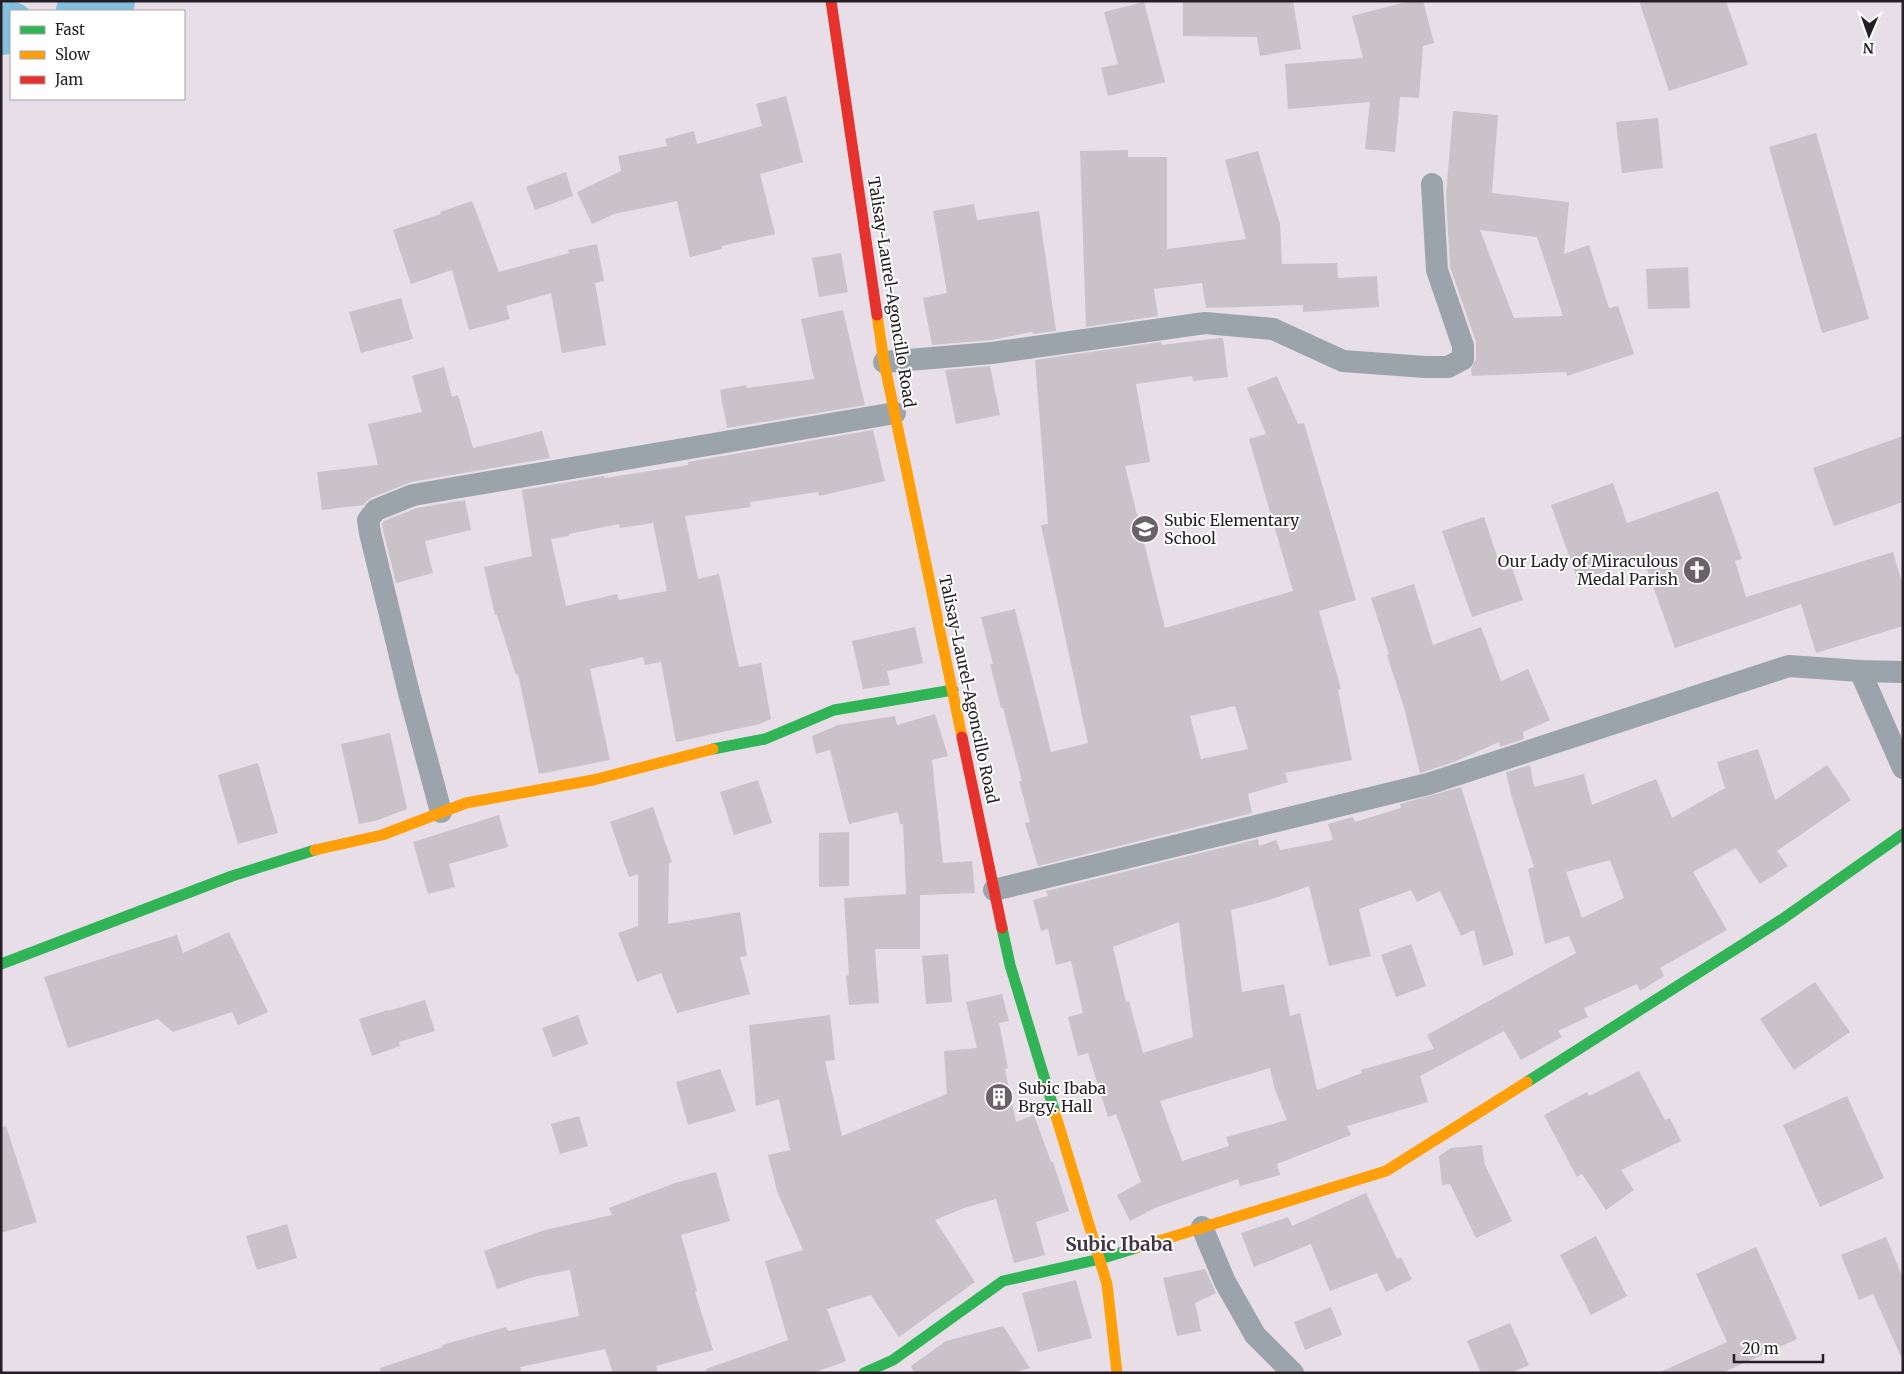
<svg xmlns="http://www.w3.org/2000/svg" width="1904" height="1374" viewBox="0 0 1904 1374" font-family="Merriweather,serif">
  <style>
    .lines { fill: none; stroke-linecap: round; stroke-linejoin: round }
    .river { stroke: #83bedc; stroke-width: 52 }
    .building { fill: #c9c2c9; fill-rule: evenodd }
    .street { stroke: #9aa4aa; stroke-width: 22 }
    .fast { stroke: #30b455; stroke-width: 11 }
    .slow { stroke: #ff9f0a; stroke-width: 11 }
    .jam { stroke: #e5322d; stroke-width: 11 }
    .labels { text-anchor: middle; stroke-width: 4; stroke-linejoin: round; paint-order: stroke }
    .street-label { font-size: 16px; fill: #251f25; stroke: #fff }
    .poi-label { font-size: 16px; fill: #251f25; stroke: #fff; text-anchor: start }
    .quarter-label { font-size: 19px; font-weight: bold; fill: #423442; stroke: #fff }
  </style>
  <rect width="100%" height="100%" fill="#e7dee7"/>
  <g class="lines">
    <path class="river" d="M 82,11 L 109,1
      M 1,29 L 11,28"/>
  </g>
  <path class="building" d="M 1183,1 L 1293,1 L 1301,49 L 1260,56 L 1257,37 L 1183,36 Z
    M 1410,1 L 1423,1 L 1434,43 L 1423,46 L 1419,98 L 1400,97 L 1395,152 L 1365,149 L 1370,102 L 1288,109 L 1285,64 L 1363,58 L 1352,16 Z
    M 1639,1 L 1726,1 L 1748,65 L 1669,91 Z
    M 1144,2 L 1165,82 L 1108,96 L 1101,68 L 1118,64 L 1104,12 Z
    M 786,96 L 803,162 L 760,174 L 775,234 L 722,246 L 722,249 L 690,257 L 677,201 L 614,214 L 592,224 L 577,192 L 621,171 L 618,156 L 667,146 L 665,139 L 694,131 L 697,144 L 762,126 L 756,104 Z
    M 1453,111 L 1498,115 L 1492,193 L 1569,202 L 1564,254 L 1589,245 L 1609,308 L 1618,306 L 1634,354 L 1567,376 L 1566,372 L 1472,376 L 1471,369 L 1476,359 L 1476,342 L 1450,267 L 1446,196 ZM 1480,230 L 1537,237 L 1563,316 L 1514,318 Z
    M 1658,118 L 1663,168 L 1622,173 L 1616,122 Z
    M 1816,133 L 1869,319 L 1822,333 L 1769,147 Z
    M 1128,150 L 1128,157 L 1167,157 L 1167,249 L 1246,239 L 1225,160 L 1258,151 L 1280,224 L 1282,264 L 1337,263 L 1338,278 L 1377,276 L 1379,307 L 1303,312 L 1303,305 L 1206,308 L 1202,283 L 1154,289 L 1158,316 L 1086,327 L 1080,151 Z
    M 566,172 L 573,196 L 535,210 L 526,187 Z
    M 472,201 L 499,272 L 569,253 L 568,250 L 597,244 L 604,281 L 595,283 L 606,345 L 562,353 L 551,293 L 506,306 L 510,319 L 469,330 L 452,270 L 411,284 L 393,230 L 441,214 L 440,212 Z
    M 974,204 L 977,220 L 1039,211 L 1056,331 L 1033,334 L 1032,332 L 991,340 L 932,345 L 923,298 L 947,293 L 933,211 Z
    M 841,253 L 848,292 L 819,297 L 812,258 Z
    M 1688,267 L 1690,308 L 1648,309 L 1646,269 Z
    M 401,298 L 413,339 L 361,353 L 349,312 Z
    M 843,310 L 865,405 L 727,428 L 720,390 L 746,385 L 747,388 L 814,379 L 801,319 Z
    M 1220,338 L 1223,338 L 1228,377 L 1193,381 L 1192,376 L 1136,384 L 1150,462 L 1125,466 L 1165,628 L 1293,591 L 1249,439 L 1266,434 L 1247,388 L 1277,376 L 1298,424 L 1304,423 L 1356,600 L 1319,611 L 1341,689 L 1338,690 L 1352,760 L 1285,773 L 1288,782 L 1248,794 L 1252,813 L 1038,866 L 1025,823 L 1030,822 L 1019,781 L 1022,781 L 1003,708 L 1001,708 L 990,664 L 993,664 L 981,617 L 1015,609 L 1051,752 L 1088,743 L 1041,525 L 1048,524 L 1035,360 L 1161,342 L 1162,345 ZM 1235,706 L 1248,749 L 1201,759 L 1190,716 Z
    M 990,366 L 1000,415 L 956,424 L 945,370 Z
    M 444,367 L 452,397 L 458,395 L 473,448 L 542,431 L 550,458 L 411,482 L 371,498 L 363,505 L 322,510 L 317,472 L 378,465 L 368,424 L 422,412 L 412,376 Z
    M 873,430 L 885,481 L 819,496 L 818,492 L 750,502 L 751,507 L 685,516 L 698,579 L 719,574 L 739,667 L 761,663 L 771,719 L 760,724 L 676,742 L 661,662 L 645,665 L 643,657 L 590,669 L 610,760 L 539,774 L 518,674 L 516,675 L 497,615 L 495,615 L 484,567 L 532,556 L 522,490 L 604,476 L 605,478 L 688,465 L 688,462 ZM 653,523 L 667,591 L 619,600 L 617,594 L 566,606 L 551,539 L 569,536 L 569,534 L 619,524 L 620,528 Z
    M 1903,436 L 1903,502 L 1834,526 L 1813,468 Z
    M 1613,483 L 1627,523 L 1718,491 L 1742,559 L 1735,561 L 1746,597 L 1893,552 L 1903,586 L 1903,626 L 1816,653 L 1801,604 L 1675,648 L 1643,558 L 1578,581 L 1551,505 Z
    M 465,500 L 471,530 L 425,541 L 433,573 L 396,583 L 383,530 L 382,524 L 384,521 L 417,508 Z
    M 1484,517 L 1502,571 L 1512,568 L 1523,600 L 1472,617 L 1442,531 Z
    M 1414,584 L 1433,645 L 1481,627 L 1501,681 L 1528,669 L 1550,720 L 1523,732 L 1524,739 L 1500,747 L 1499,742 L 1454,762 L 1420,773 L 1405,711 L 1387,655 L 1389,654 L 1371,598 Z
    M 915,627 L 923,663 L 887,671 L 890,685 L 863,689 L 852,641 Z
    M 935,714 L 948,756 L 932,760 L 943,863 L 972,861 L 975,893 L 920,895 L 920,949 L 875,949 L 879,1003 L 849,1005 L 846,976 L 849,975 L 844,898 L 906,894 L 903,824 L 900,824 L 898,812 L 849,824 L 830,750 L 816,754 L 812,736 L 838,725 L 895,716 L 897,725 Z
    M 390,733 L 407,809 L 378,820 L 359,824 L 341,744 Z
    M 1758,749 L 1775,800 L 1827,765 L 1851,800 L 1777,851 L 1788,866 L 1760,884 L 1736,848 L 1693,872 L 1727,930 L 1660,968 L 1664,976 L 1640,991 L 1637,984 L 1584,1008 L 1588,1017 L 1558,1031 L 1562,1037 L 1521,1060 L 1504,1031 L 1420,1076 L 1428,1102 L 1347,1126 L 1351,1135 L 1277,1164 L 1280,1175 L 1240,1186 L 1238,1179 L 1157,1207 L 1130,1221 L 1117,1195 L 1141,1182 L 1116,1114 L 1108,1117 L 1088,1053 L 1078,1056 L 1068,1017 L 1083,1013 L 1071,961 L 1056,965 L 1048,929 L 1041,931 L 1033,900 L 1048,896 L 1046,891 L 1258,839 L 1259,846 L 1276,840 L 1280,850 L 1333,840 L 1328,824 L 1353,817 L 1355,822 L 1401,808 L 1400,804 L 1461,787 L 1514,955 L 1483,966 L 1474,930 L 1461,936 L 1440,891 L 1417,902 L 1411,890 L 1359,909 L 1371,956 L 1329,966 L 1309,886 L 1269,900 L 1231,910 L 1242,992 L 1284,984 L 1290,1016 L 1300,1013 L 1317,1090 L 1362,1073 L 1361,1070 L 1434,1049 L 1427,1035 L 1576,953 L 1569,936 L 1545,944 L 1528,869 L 1534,867 L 1511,795 L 1506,772 L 1530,765 L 1534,787 L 1584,774 L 1592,805 L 1656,779 L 1672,818 L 1725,788 L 1717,762 ZM 1610,860 L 1624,898 L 1582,918 L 1566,872 ZM 1179,922 L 1193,1037 L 1143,1053 L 1129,1001 L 1126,1002 L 1113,947 ZM 1270,1068 L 1274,1087 L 1287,1120 L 1226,1137 L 1229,1146 L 1182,1161 L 1160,1101 Z
    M 258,763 L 278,833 L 238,844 L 218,775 Z
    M 758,780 L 772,823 L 734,835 L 720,792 Z
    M 653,807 L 672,862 L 669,863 L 668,924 L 740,912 L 747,956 L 740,957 L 750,994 L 677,1013 L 661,973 L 637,982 L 618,933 L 638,926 L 638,874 L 629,877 L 610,822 Z
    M 499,815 L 508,847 L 449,864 L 455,887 L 428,894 L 413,842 Z
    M 849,832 L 849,886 L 819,887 L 819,833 Z
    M 229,932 L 268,1012 L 238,1025 L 232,1012 L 173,1032 L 158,1019 L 68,1048 L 44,977 L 177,935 L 183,953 Z
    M 1411,944 L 1426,986 L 1396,997 L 1381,955 Z
    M 948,954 L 952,1002 L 926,1004 L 922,956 Z
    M 1815,982 L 1850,1032 L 1794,1070 L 1760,1019 Z
    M 1002,994 L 1009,1021 L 999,1023 L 1008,1068 L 1005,1069 L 1016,1122 L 1034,1115 L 1051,1162 L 1053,1162 L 1069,1211 L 1036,1222 L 1045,1255 L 1014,1263 L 996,1199 L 964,1208 L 935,1220 L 975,1282 L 899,1337 L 871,1295 L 827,1309 L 846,1361 L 813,1373 L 707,1373 L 706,1369 L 788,1340 L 765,1261 L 803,1250 L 777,1191 L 768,1155 L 790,1150 L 779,1099 L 756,1106 L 749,1025 L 830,1015 L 835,1060 L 825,1061 L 842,1136 L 947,1094 L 944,1051 L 977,1048 L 966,1002 Z
    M 425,1000 L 435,1031 L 399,1042 L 400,1046 L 372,1056 L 359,1019 L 388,1010 L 388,1011 Z
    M 578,1015 L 588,1044 L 553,1057 L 542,1028 Z
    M 720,1069 L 736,1111 L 688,1125 L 676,1082 Z
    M 1639,1071 L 1665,1120 L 1670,1118 L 1681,1141 L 1621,1170 L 1634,1190 L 1606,1210 L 1582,1174 L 1577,1177 L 1544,1115 L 1587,1092 L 1589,1096 Z
    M 1847,1096 L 1884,1178 L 1820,1207 L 1783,1125 Z
    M 579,1116 L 588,1146 L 560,1154 L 551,1124 Z
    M 6,1126 L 37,1222 L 1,1233 L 1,1127 Z
    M 1482,1145 L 1485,1165 L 1512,1221 L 1476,1238 L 1450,1184 L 1442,1185 L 1439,1156 L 1451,1148 Z
    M 716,1172 L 730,1221 L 681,1235 L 697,1291 L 695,1292 L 713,1350 L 656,1366 L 658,1373 L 613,1373 L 605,1349 L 520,1367 L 522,1373 L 381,1373 L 380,1368 L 443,1347 L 442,1345 L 506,1327 L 508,1331 L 579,1316 L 570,1270 L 533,1277 L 497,1289 L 484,1251 L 545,1230 L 612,1215 L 609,1208 L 675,1183 Z
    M 1366,1193 L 1397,1259 L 1401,1257 L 1412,1279 L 1386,1292 L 1377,1273 L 1330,1291 L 1311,1244 L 1254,1267 L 1241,1233 L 1288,1217 L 1292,1226 Z
    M 287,1224 L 297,1258 L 257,1270 L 246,1236 Z
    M 1596,1236 L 1627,1296 L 1591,1315 L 1560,1255 Z
    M 1886,1237 L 1903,1278 L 1903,1361 L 1873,1294 L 1859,1300 L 1841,1255 Z
    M 1756,1247 L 1797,1339 L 1722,1373 L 1658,1373 L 1727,1342 L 1696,1274 Z
    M 1205,1269 L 1216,1293 L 1195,1303 L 1201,1331 L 1177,1336 L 1163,1278 Z
    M 1076,1280 L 1092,1338 L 1038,1352 L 1022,1293 Z
    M 1331,1307 L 1342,1335 L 1305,1350 L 1294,1322 Z
    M 1510,1323 L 1529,1365 L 1511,1373 L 1481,1373 L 1467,1341 Z
    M 1003,1326 L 1030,1368 L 1012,1373 L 914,1373 L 911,1366 L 946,1341 Z"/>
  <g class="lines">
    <path class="street" d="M 884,362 L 992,353 L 1205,323 L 1273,329 L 1343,361 L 1425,367 L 1448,367 L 1463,359 L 1463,346 L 1437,270 L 1432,184
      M 1903,672 L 1860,671 L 1903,768
      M 441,812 L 409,693 L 370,533 L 368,520 L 376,510 L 413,495 L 895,413
      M 994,890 L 1428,784 L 1789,666 L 1860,671
      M 1202,1227 L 1225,1282 L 1255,1335 L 1293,1373"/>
    <path class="fast" d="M 713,749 L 765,739 L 834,710 L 953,690
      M 1002,928 L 1010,965 L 1055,1113
      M 1,964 L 232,876 L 315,850
      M 1527,1082 L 1781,920 L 1903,834
      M 864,1373 L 893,1360 L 1003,1281 L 1100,1259 L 1136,1248"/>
    <path class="slow" d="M 877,315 L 884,362 L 962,737
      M 315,850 L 382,835 L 466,803 L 593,780 L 713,749
      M 1055,1113 L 1107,1284 L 1117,1373
      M 1136,1248 L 1386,1171 L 1527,1082"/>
    <path class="jam" d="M 831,1 L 877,315
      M 962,737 L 1002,928"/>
  </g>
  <defs>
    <symbol id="school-disc" viewBox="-11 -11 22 22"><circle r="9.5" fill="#696269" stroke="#fff"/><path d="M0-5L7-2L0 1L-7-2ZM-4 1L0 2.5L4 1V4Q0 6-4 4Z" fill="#fff"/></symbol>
    <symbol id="church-disc" viewBox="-11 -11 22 22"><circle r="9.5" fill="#696269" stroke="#fff"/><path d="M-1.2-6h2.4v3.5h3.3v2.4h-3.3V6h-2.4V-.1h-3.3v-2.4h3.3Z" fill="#fff"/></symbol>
    <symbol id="building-disc" viewBox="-11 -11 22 22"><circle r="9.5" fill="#696269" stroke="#fff"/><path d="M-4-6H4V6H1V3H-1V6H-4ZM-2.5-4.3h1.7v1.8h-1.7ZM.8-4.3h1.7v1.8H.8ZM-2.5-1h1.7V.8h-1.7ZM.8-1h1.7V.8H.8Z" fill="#fff"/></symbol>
  </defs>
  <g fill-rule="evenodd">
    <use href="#school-disc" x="1129" y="513" width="32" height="32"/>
    <use href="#church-disc" x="1681" y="554" width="32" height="32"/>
    <use href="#building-disc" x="983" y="1081" width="32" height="32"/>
  </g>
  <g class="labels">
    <g class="street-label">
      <text transform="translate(892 292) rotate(81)" y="6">Talisay-Laurel-Agoncillo Road</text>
      <text transform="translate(969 689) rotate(78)" y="6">Talisay-Laurel-Agoncillo Road</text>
    </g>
    <g class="poi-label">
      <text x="1164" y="526">Subic Elementary<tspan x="1164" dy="18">School</tspan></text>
      <text x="1678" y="567" text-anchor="end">Our Lady of Miraculous<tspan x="1678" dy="18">Medal Parish</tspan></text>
      <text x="1018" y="1094">Subic Ibaba<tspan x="1018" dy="18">Brgy. Hall</tspan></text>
    </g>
    <g class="quarter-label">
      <text x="1119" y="1251">Subic Ibaba</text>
    </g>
  </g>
  <rect width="1904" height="1374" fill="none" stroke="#251f25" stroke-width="5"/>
  <rect x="10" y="10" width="175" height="90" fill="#ffffff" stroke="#a8a5a8"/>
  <rect x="20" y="26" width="25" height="8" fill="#30b455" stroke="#a8a5a8"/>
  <text x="55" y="35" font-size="15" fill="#251f25">Fast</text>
  <rect x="20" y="51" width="25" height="8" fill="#ff9f0a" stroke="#a8a5a8"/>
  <text x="55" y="60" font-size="15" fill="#251f25">Slow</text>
  <rect x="20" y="76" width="25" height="8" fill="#e5322d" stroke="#a8a5a8"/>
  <text x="55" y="85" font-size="15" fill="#251f25">Jam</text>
  <g transform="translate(1869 35) rotate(182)" stroke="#ffffff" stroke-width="4" paint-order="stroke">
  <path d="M0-4L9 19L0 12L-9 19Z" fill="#251f25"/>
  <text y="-8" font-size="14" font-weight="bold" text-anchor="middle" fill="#251f25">N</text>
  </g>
  <path d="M1734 1354v8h89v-8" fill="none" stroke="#251f25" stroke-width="2.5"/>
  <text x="1742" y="1354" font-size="15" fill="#251f25" stroke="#ffffff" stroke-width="4" paint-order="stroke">20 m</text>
</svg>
